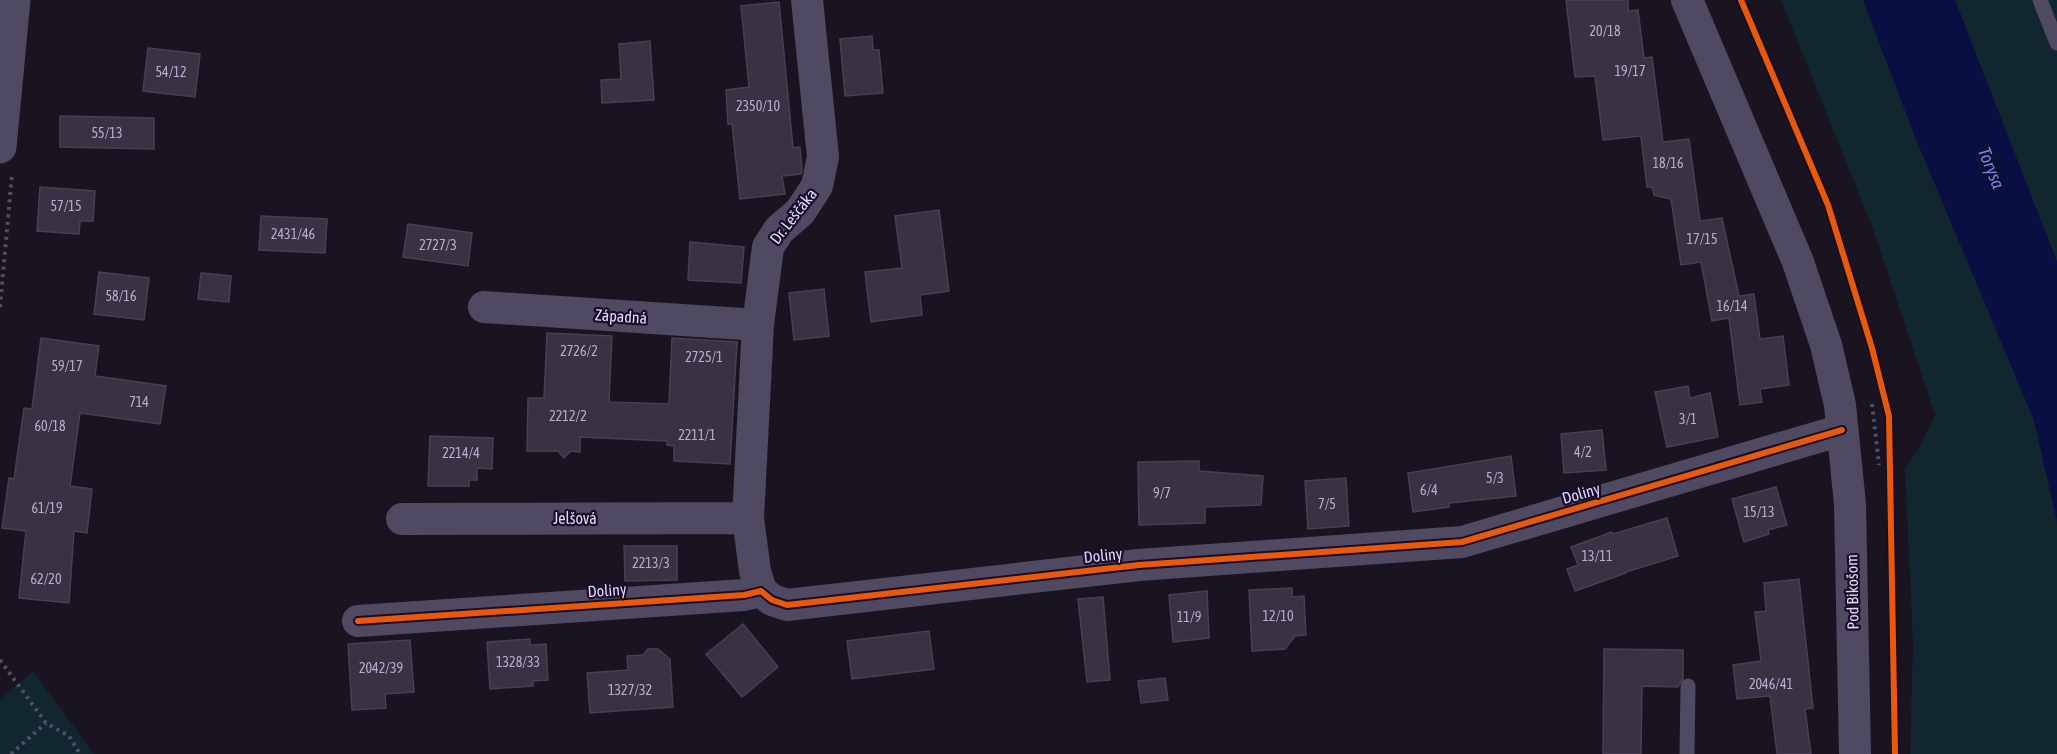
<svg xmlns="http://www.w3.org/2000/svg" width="2057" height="754" viewBox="0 0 2057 754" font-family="'Asap Condensed',sans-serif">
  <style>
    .green { fill: #12262f }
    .water { fill: #0a0f43 }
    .building { fill: #3a3243; stroke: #483f55; stroke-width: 1.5 }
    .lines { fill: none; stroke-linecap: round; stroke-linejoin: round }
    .path { stroke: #4c5265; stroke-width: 4; stroke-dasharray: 3 4.5; stroke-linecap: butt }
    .service { stroke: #504962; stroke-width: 15 }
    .minor { stroke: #504962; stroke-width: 32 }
    .tertiary { stroke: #504962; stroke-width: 33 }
    .cycleway-casing { stroke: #190e27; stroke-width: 10 }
    .cycleway { stroke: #e8590c; stroke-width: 6 }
    .labels { text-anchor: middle; stroke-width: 4.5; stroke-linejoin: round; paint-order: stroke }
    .number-label { font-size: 14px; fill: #baacd0 }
    .street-label { font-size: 16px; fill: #e5d4ff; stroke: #190e27 }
    .water-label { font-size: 18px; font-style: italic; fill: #628bff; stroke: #190e27 }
  </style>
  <rect width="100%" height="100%" fill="#1a1421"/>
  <path class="green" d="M 1781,0 L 1863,0 L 1916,139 L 2034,420 L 2057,521 L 2057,754 L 1910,754 L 1913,643 L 1905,468 L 1920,446 L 1935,415 L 1873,229 Z
    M 1955,0 L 2057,0 L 2057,262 Z
    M 33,671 L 94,754 L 0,754 L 0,700 Z"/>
  <path class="water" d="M 1863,0 L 1955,0 L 2057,262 L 2057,521 L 2034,420 L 1916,139 Z"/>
  <path class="building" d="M 1566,0 L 1628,0 L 1628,11 L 1638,10 L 1644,58 L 1652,57 L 1663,142 L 1689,139 L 1700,221 L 1722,218 L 1739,296 L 1754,294 L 1760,339 L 1783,336 L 1789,385 L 1760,389 L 1762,402 L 1740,405 L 1729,318 L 1712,321 L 1701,262 L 1681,265 L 1671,199 L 1654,195 L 1652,187 L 1647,187 L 1641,136 L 1603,140 L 1595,76 L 1575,77 Z
    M 779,2 L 793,148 L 800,147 L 802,170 L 801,174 L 782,176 L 785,194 L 740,199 L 732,124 L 728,124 L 726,90 L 749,87 L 741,6 Z
    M 872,36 L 873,50 L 879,50 L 883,93 L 845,96 L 840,39 Z
    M 650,41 L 654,100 L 602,103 L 601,80 L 621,79 L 619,44 Z
    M 148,48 L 200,54 L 195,97 L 143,91 Z
    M 60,116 L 154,118 L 154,149 L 60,147 Z
    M 40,187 L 95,191 L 93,221 L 80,221 L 79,234 L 37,231 Z
    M 939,210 L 949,291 L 920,295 L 922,315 L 871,322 L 865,272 L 902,268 L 895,216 Z
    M 261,216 L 327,219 L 325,253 L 259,250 Z
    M 408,224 L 472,233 L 468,266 L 403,257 Z
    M 690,242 L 744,247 L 741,283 L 688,280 Z
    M 99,272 L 149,278 L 144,320 L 94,314 Z
    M 201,273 L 231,276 L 229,302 L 198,299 Z
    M 824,289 L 829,336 L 794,340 L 789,293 Z
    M 547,333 L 612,336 L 609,402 L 669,404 L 672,338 L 737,342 L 730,464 L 674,461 L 674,446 L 667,445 L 667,441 L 580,437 L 580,452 L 571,451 L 564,458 L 558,451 L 527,451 L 528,398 L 544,398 Z
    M 41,338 L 99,346 L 95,376 L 166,386 L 160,424 L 80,413 L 70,486 L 92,489 L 87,533 L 74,531 L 69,603 L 19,598 L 26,531 L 2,528 L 9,478 L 14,479 L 24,408 L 32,409 Z
    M 1688,386 L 1690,398 L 1710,393 L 1718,437 L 1667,447 L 1655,392 Z
    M 1602,430 L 1606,470 L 1564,473 L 1561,434 Z
    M 430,436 L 493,438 L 492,469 L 477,468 L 477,480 L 469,480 L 469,486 L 428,486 Z
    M 1511,456 L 1516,496 L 1449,503 L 1449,507 L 1413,512 L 1408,473 Z
    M 1199,461 L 1199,471 L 1263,476 L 1261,505 L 1205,507 L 1205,523 L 1139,525 L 1138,462 Z
    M 1346,478 L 1349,526 L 1308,529 L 1305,481 Z
    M 1776,487 L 1787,525 L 1768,530 L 1769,534 L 1744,542 L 1732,499 Z
    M 1667,518 L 1678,556 L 1626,572 L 1626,573 L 1575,591 L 1567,569 L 1578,565 L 1571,547 L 1612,532 L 1613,534 Z
    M 624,546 L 677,546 L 677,580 L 625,581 Z
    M 1799,579 L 1813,708 L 1805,709 L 1811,754 L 1777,754 L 1770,696 L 1737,699 L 1733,665 L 1761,661 L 1755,612 L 1766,611 L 1764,583 Z
    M 1292,588 L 1292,597 L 1304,596 L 1306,635 L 1295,636 L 1285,649 L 1252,651 L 1249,590 Z
    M 1207,591 L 1209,638 L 1173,642 L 1169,595 Z
    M 1103,597 L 1110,680 L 1087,682 L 1078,599 Z
    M 743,624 L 778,667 L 742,697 L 706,654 Z
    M 929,631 L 934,669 L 852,679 L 847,641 Z
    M 530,639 L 530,645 L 546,644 L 548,680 L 533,681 L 533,686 L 490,689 L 487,642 Z
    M 410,640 L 414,692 L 385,694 L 386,708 L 352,710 L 348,644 Z
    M 648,649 L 658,649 L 670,659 L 673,707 L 590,713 L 587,673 L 628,670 L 627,656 L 643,655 Z
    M 1604,649 L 1683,650 L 1683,678 L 1678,687 L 1642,686 L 1641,754 L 1603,754 Z
    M 1165,678 L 1168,700 L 1141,703 L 1138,681 Z"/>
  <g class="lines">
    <path class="path" d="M 0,307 L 12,174
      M 1872,404 L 1879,465
      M 0,660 L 46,723 L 69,736 L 80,754
      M 11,754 L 46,723"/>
    <path class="service" d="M 2040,0 L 2057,43
      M 1687,754 L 1688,686"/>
    <path class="minor" d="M 1687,0 L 1798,262 L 1826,345 L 1840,405 L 1850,504 L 1855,754
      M 484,307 L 758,325
      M 402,519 L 748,518
      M 761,591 L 755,571 L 748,518 L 758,325 L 768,247 L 779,230 L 800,212 L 817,186 L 823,157 L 807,0
      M 358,621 L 744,595 L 761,591 L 772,600 L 787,605 L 1139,565 L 1462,542 L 1842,430"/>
    <path class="tertiary" d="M 0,147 L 14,0"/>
    <defs>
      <path id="cycleway" d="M 1741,0 L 1828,205 L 1872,348 L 1889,416 L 1895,754
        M 358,621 L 744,595 L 761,591 L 772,600 L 787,605 L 1139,565 L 1462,542 L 1842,430"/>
    </defs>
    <use href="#cycleway" class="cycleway-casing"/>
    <use href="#cycleway" class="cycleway"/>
  </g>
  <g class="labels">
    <g class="number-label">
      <text x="1605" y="36">20/18</text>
      <text x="1630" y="76">19/17</text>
      <text x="171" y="77">54/12</text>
      <text x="758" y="111">2350/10</text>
      <text x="107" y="138">55/13</text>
      <text x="1668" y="168">18/16</text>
      <text x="66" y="211">57/15</text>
      <text x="293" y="239">2431/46</text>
      <text x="1702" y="244">17/15</text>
      <text x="438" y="250">2727/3</text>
      <text x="121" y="301">58/16</text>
      <text x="1732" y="311">16/14</text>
      <text x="579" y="356">2726/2</text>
      <text x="704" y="362">2725/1</text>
      <text x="67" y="371">59/17</text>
      <text x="139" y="407">714</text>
      <text x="568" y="421">2212/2</text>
      <text x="1688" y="424">3/1</text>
      <text x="50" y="431">60/18</text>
      <text x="697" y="440">2211/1</text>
      <text x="1583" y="457">4/2</text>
      <text x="461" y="458">2214/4</text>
      <text x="1495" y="483">5/3</text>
      <text x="1429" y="495">6/4</text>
      <text x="1162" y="498">9/7</text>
      <text x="1327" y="509">7/5</text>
      <text x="47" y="513">61/19</text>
      <text x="1759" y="517">15/13</text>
      <text x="1597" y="561">13/11</text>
      <text x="651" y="568">2213/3</text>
      <text x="46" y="584">62/20</text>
      <text x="1278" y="621">12/10</text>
      <text x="1189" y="622">11/9</text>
      <text x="518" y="667">1328/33</text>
      <text x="381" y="673">2042/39</text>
      <text x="1771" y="689">2046/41</text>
      <text x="630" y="695">1327/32</text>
    </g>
    <g class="street-label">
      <text transform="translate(793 216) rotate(-52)" y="6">Dr. Leščáka</text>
      <text transform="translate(621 316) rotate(4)" y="6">Západná</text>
      <text transform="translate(1581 493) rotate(-16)" y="6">Doliny</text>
      <text x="575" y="524">Jelšová</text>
      <text transform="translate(1103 555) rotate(-6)" y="6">Doliny</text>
      <text transform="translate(607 590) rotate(-4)" y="6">Doliny</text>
      <text transform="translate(1852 592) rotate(-91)" y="6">Pod Bikošom</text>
    </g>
    <g class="water-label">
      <text transform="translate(1991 168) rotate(68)" y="6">Torysa</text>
    </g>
  </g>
</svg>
